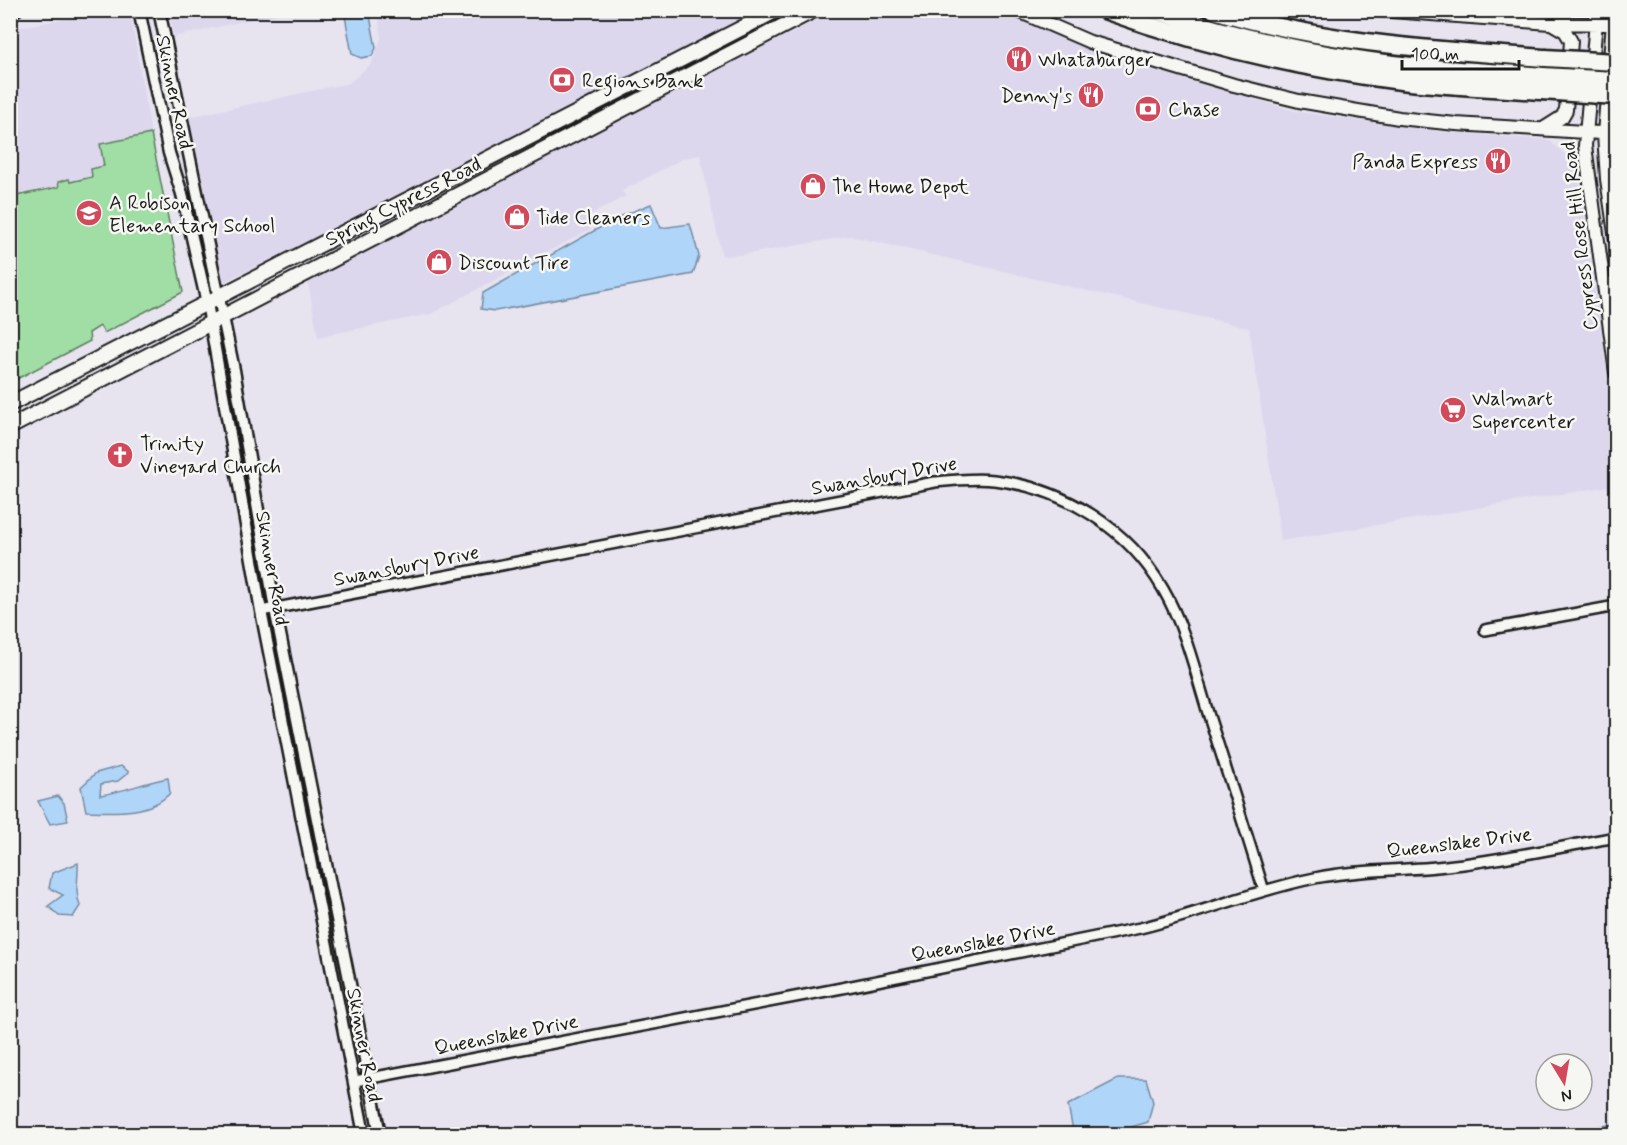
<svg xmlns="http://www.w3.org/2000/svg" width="1627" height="1145" viewBox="0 0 1627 1145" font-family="Mynerve,sans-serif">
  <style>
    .built { fill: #ddd7ee }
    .green { fill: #a0dea5; stroke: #5e7d60; stroke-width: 1.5 }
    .water { fill: #afd5f9; stroke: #748ba1; stroke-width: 1.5 }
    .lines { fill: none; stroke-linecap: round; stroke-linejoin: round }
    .stream { stroke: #748ba1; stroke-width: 2 }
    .minor-casing { stroke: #1c1c1c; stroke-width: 14 }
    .tertiary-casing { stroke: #1c1c1c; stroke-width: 15 }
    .secondary-casing { stroke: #1c1c1c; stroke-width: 16 }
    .primary-casing { stroke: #1c1c1c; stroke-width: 18 }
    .motorway-casing { stroke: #1c1c1c; stroke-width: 21 }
    .minor { stroke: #f6f6f2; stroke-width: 9 }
    .tertiary { stroke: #f6f6f2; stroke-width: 10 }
    .secondary { stroke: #f6f6f2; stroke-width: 12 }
    .primary { stroke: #f6f6f2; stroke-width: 14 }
    .motorway { stroke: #f6f6f2; stroke-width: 16 }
    .motorway-bridge-casing { stroke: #1c1c1c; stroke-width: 21; stroke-linecap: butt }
    .motorway-bridge { stroke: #f6f6f2; stroke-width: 16 }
    .labels { text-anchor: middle; stroke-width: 5; stroke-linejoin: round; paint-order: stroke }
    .poi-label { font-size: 20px; fill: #1c1c1c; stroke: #f6f6f2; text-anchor: start }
    .street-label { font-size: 20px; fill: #1c1c1c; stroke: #f6f6f2 }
  </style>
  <rect width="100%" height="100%" fill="#e7e4f0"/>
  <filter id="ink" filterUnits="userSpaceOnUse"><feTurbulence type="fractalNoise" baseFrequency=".0167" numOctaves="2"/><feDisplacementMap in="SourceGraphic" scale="12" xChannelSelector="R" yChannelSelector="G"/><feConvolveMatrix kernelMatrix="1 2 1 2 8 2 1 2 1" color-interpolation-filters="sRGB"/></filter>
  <g filter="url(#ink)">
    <path class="built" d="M 293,10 L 174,37 L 169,11 L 169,10 Z
      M 105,11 L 130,11 L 151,134 L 183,292 L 104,333 L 100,326 L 89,333 L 90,341 L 11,382 L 10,29 Z
      M 378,11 L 378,10 L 759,11 L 384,204 L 224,282 L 189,117 L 349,83 L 371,64 L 381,39 Z
      M 834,11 L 997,11 L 1091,49 L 1190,81 L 1299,112 L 1445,132 L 1549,140 L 1577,165 L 1616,432 L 1616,485 L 1281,541 L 1249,328 L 850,236 L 742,255 L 722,256 L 700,155 L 684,158 L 622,191 L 626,196 L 587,217 L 591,229 L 431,314 L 318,337 L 308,283 L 531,166 Z"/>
    <path class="green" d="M 151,134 L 183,292 L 104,333 L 100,326 L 89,333 L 90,341 L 11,382 L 11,195 L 11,197 L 59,187 L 58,182 L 69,179 L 70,182 L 92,177 L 91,169 L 104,166 L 100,144 Z"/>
    <path class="water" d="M 344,11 L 369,11 L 376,48 L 372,56 L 361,58 L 352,54 Z
      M 651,204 L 661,228 L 690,224 L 699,256 L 693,274 L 495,311 L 481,309 L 483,293 L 617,218 Z
      M 121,766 L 129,772 L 118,781 L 101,784 L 100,795 C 123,792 145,782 168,778 L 170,793 C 150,815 113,812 86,811 L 81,787 L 96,773 Z
      M 58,796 L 64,803 L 68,821 L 50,824 L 38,801 Z
      M 78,863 C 79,881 74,888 80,906 L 73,917 L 59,916 L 48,906 L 63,895 L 49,888 L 52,873 Z
      M 1118,1079 L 1146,1079 L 1153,1102 L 1148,1122 C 1126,1128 1093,1143 1073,1131 L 1068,1105 Z"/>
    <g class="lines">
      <path class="stream" d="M 1556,1134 L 1616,1124"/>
      <defs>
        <path id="minor" d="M 10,12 L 17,10
          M 261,611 L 935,482 C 955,480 974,478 994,480 C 1064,488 1128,528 1163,589 C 1185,627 1195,671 1208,713 C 1227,772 1246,831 1264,891
          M 1485,630 L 1616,606
          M 355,1081 L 842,988 L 1140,928 C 1199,914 1255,890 1315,878 C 1358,869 1402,871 1446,866 C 1503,860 1560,847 1616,837"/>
        <path id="tertiary" d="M 139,10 L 169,153 L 182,194 L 207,303 L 261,611 L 364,1134
          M 159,10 L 234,370 L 275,609 L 380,1134"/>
        <path id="secondary" d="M 1016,10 L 1090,42 L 1234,85 L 1299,101 L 1399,118 L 1456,124 L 1616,134
          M 1378,10 L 1550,23 L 1616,24
          M 1597,10 L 1585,146 L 1616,373
          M 1614,10 L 1604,134 L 1607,179 L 1616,240
          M 1543,129 L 1562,117 L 1566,110 L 1571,41 L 1565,31 L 1553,24
          M 1604,285 L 1616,283"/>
        <path id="primary" d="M 10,404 L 777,10
          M 10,427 L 814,10"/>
        <path id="motorway" d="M 1104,10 C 1200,45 1299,68 1401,81 C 1447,86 1495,88 1541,91
          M 1154,10 C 1220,32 1288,49 1357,59 C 1419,69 1481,71 1543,76
          M 1214,10 C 1322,43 1433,50 1545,58"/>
      </defs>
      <use href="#minor" class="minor-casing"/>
      <use href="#tertiary" class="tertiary-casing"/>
      <use href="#secondary" class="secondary-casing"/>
      <use href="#primary" class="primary-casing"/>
      <use href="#motorway" class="motorway-casing"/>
      <use href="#minor" class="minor"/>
      <use href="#tertiary" class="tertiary"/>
      <use href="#secondary" class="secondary"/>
      <use href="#primary" class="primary"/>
      <use href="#motorway" class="motorway"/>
      <defs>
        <path id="motorway-bridge" d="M 1545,58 L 1616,62
          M 1543,76 L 1616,80
          M 1541,91 L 1616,96"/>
      </defs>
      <use href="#motorway-bridge" class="motorway-bridge-casing"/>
      <use href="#motorway-bridge" class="motorway-bridge"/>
    </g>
  </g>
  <defs>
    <symbol id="restaurant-disc" viewBox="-11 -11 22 22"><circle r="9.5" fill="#d1495b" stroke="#f6f6f2"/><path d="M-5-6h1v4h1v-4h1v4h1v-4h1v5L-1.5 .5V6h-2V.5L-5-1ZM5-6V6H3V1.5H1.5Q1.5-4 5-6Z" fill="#fff"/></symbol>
    <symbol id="bank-disc" viewBox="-11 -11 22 22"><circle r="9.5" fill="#d1495b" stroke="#f6f6f2"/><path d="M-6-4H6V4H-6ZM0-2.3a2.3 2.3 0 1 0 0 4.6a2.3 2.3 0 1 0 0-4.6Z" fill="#fff"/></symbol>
    <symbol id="shop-disc" viewBox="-11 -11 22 22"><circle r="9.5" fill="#d1495b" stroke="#f6f6f2"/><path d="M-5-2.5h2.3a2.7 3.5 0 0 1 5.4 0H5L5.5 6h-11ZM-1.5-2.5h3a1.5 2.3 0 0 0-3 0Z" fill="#fff"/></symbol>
    <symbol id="school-disc" viewBox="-11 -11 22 22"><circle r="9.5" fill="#d1495b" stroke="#f6f6f2"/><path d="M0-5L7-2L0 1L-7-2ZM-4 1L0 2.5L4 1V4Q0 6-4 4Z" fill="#fff"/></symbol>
    <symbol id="supermarket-disc" viewBox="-11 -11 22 22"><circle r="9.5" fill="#d1495b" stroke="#f6f6f2"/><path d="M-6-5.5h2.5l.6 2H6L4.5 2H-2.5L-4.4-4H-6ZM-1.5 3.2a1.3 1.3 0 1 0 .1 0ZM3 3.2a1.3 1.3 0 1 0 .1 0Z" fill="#fff"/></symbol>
    <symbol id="church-disc" viewBox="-11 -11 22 22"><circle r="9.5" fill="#d1495b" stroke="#f6f6f2"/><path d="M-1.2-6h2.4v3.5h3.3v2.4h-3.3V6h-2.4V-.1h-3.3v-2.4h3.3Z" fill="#fff"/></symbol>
  </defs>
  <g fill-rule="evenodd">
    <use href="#restaurant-disc" x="1004" y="44" width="30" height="30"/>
    <use href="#bank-disc" x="547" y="65" width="30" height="30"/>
    <use href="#restaurant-disc" x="1076" y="80" width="30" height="30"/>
    <use href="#bank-disc" x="1133" y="94" width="30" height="30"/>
    <use href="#restaurant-disc" x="1483" y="146" width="30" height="30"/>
    <use href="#shop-disc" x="798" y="171" width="30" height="30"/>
    <use href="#school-disc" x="74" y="198" width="30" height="30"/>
    <use href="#shop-disc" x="502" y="202" width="30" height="30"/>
    <use href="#shop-disc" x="424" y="247" width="30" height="30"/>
    <use href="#supermarket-disc" x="1438" y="395" width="30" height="30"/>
    <use href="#church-disc" x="105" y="440" width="30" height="30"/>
  </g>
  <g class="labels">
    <g class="poi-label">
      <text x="1038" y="66">Whataburger</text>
      <text x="582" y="87">Regions Bank</text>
      <text x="1072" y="102" text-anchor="end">Denny's</text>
      <text x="1168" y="116">Chase</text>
      <text x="1478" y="168" text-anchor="end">Panda Express</text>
      <text x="832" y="193">The Home Depot</text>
      <text x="109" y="209">A Robison<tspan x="109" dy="23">Elementary School</tspan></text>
      <text x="536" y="224">Tide Cleaners</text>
      <text x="458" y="269">Discount Tire</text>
      <text x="1472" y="405">Walmart<tspan x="1472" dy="23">Supercenter</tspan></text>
      <text x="140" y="450">Trinity<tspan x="140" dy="23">Vineyard Church</tspan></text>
    </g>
    <g class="street-label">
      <text transform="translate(175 92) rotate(78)" y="7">Skinner Road</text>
      <text transform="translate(403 201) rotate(-27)" y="7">Spring Cypress Road</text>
      <text transform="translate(1579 236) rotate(-97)" y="7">Cypress Rose Hill Road</text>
      <text transform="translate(884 475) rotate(-10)" y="7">Swansbury Drive</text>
      <text transform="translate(406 565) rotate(-11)" y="7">Swansbury Drive</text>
      <text transform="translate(273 568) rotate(80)" y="7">Skinner Road</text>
      <text transform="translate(1459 842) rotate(-7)" y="7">Queenslake Drive</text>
      <text transform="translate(983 941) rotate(-11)" y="7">Queenslake Drive</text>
      <text transform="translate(506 1034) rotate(-11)" y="7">Queenslake Drive</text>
      <text transform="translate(365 1045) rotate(79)" y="7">Skinner Road</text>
    </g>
  </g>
  <rect width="1627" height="1145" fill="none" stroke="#f6f6f2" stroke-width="36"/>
  <rect x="18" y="18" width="1591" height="1109" fill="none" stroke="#1c1c1c" stroke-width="2" filter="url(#ink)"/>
  <g transform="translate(1564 1082) rotate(169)"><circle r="28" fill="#f6f6f2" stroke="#9f9f9c" stroke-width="1.5"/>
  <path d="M0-4.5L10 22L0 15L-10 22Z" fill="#d1495b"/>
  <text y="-9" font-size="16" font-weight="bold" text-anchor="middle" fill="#1c1c1c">N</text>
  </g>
  <path d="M1402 60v9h117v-9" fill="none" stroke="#1c1c1c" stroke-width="3"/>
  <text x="1411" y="60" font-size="18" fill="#1c1c1c" stroke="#f6f6f2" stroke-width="4.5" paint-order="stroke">100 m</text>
</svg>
